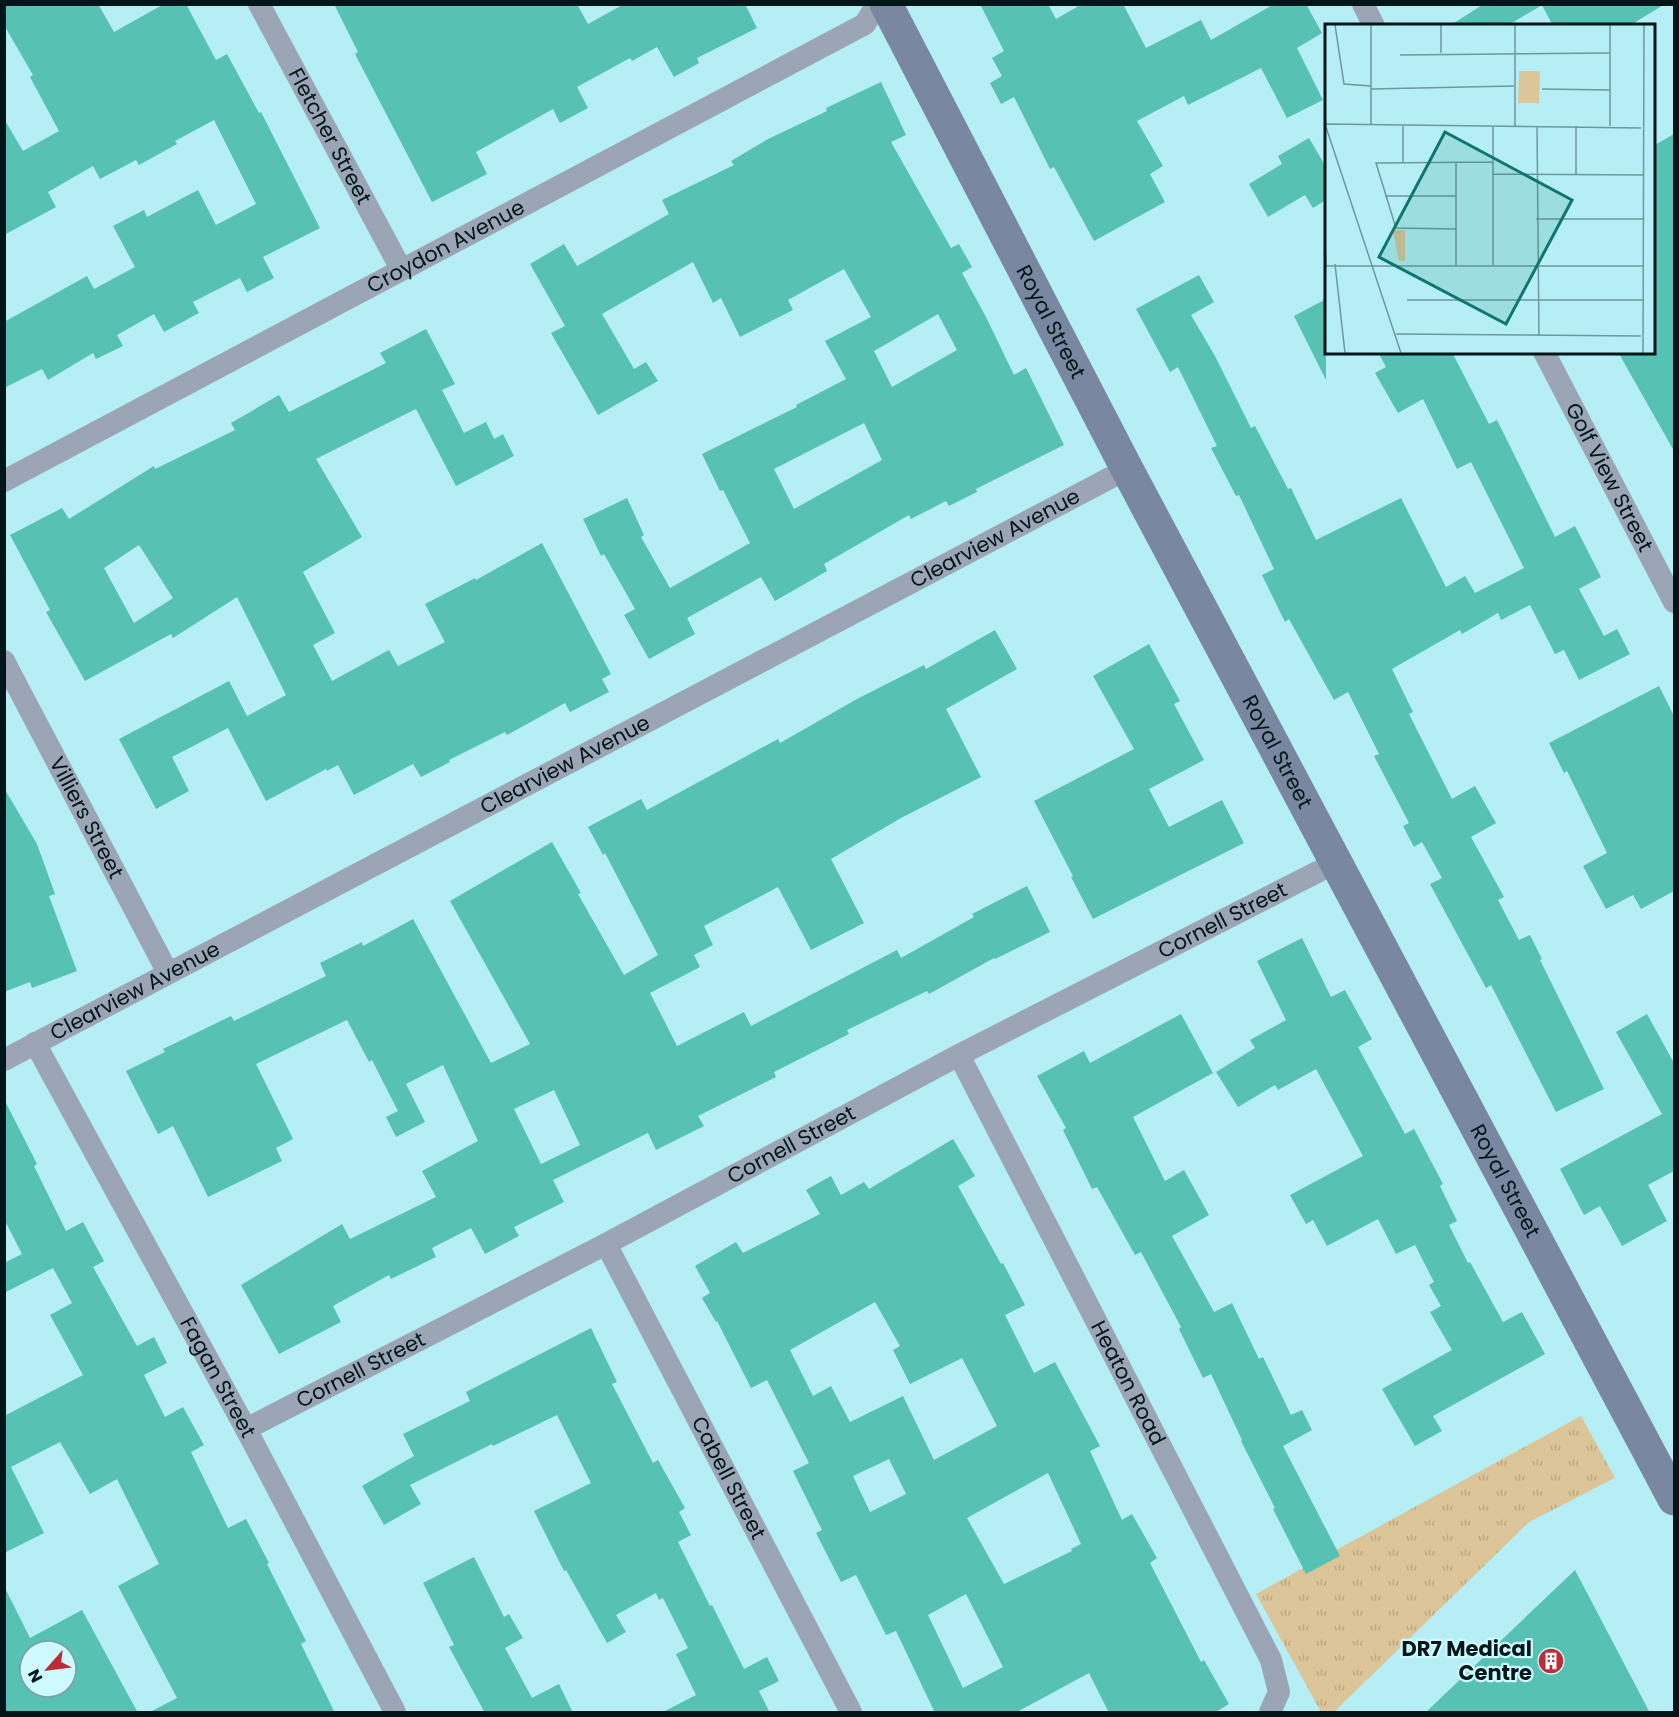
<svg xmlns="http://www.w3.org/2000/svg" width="1679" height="1717" viewBox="0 0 1679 1717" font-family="Poppins,sans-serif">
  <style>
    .park { fill: url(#park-tufts) }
    .building { fill: #57c1b3; fill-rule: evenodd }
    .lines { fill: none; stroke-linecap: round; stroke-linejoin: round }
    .minor { stroke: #9ca5b6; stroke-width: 22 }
    .secondary { stroke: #7a87a0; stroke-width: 33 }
    .labels { text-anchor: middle; stroke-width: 4.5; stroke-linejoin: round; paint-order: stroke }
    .street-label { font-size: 21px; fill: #011618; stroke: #ccfaff }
    .poi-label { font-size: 21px; font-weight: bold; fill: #011618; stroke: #ccfaff; text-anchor: end }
    .inset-road { fill: none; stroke: #6d989d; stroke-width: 1.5 }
    .view { fill: #0f766e; fill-opacity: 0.15; stroke: #0f766e; stroke-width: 3 }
    .inset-edge { fill: none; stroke: #011618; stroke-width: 3 }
  </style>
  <defs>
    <pattern id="park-tufts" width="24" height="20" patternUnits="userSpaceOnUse" patternTransform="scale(1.5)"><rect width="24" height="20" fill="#dcc598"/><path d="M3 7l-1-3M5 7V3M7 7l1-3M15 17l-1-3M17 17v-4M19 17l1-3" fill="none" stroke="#bba882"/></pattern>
  </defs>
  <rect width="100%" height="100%" fill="#b5eff5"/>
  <path class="park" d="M 1581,1416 L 1615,1478 L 1529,1522 L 1334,1712 L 1321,1712 L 1256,1594 Z"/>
  <path class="building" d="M 4,4 L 98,4 L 114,32 L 164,4 L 186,4 L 216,60 L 227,54 L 259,113 L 261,112 L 320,228 L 263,257 L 274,278 L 247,292 L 240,278 L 193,302 L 199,313 L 164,332 L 154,314 L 117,335 L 123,346 L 96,359 L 93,353 L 48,380 L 42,369 L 4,388 L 4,322 L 87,276 L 94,289 L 135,267 L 113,226 L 144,210 L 147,217 L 198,190 L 216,225 L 256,204 L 214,120 L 175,141 L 177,144 L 139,165 L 136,160 L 100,179 L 93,166 L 48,192 L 56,207 L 4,235 L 4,119 L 23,151 L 59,131 L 30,77 L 33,75 L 4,25 Z
    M 334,4 L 577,4 L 588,24 L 624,4 L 745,4 L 757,28 L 697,58 L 699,63 L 674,77 L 657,47 L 632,61 L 630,58 L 577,87 L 588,108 L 560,123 L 553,109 L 476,152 L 487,174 L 432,202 L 355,54 L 358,52 Z
    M 980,4 L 1048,4 L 1056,19 L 1082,4 L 1123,4 L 1146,48 L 1201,20 L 1211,40 L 1274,4 L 1306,4 L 1322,33 L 1297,48 L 1323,100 L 1287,118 L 1261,68 L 1188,105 L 1184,96 L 1137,121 L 1163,166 L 1150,174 L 1165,202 L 1094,241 L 1054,167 L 1050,169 L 1014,97 L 1001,104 L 990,83 L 1002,76 L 992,58 L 1004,51 Z
    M 1484,4 L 1665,4 L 1629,26 L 1553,26 L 1542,5 L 1507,26 L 1449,26 Z
    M 881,82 L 906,135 L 891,142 L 951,248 L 959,244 L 972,267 L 962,273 L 986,317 L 1014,375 L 1026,368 L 1064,445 L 976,489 L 977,492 L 949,506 L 946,501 L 911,519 L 909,515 L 824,564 L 827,571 L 775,601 L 761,577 L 687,618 L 695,634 L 649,659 L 624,615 L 635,609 L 604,554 L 601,556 L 583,519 L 627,498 L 644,535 L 641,537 L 670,588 L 750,543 L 723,490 L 720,491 L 702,454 L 797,407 L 796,405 L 846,379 L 825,341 L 871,317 L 844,269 L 788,300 L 793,310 L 740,337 L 721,298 L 713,303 L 693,262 L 602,314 L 634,369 L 646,362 L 658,381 L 598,415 L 551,333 L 565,326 L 530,264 L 564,244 L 577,266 L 669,214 L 662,200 L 734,165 L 731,161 L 768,139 L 827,111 L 826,108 ZM 938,314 L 957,350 L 892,387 L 874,351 ZM 864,423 L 882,460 L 794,509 L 774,469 Z
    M 1674,134 L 1674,451 L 1618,352 L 1653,352 L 1653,146 Z
    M 1309,138 L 1326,167 L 1326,200 L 1313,208 L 1305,195 L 1268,217 L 1249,184 L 1282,164 L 1278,156 Z
    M 1199,275 L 1214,302 L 1191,315 L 1215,356 L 1251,428 L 1255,426 L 1288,489 L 1291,488 L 1316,540 L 1401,498 L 1446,587 L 1465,576 L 1475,593 L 1524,568 L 1471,462 L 1457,469 L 1423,399 L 1398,413 L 1375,373 L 1386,367 L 1378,352 L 1452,352 L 1489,424 L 1497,420 L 1555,537 L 1575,526 L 1601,577 L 1579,589 L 1604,636 L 1617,629 L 1630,654 L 1579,680 L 1564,650 L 1555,654 L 1530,605 L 1501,620 L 1498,613 L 1462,634 L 1460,630 L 1392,669 L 1413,712 L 1409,714 L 1452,799 L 1475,786 L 1496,823 L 1471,837 L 1504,897 L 1498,900 L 1519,940 L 1530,935 L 1542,959 L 1540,960 L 1604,1089 L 1556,1112 L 1491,985 L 1486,988 L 1430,884 L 1442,878 L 1422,842 L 1414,847 L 1403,826 L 1409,823 L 1374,756 L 1379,754 L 1348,692 L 1334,700 L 1289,619 L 1285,622 L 1262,575 L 1274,569 L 1239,495 L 1236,496 L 1211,448 L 1217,446 L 1178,367 L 1170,372 L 1136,309 Z
    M 1326,299 L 1326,380 L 1294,316 Z
    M 426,329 L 455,384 L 442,390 L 464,433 L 486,422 L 494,439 L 503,434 L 514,456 L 456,486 L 416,409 L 316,459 L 362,537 L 303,572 L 335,633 L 313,645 L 332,681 L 389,650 L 398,666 L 445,642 L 425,604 L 475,578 L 476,580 L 542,543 L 611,674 L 602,679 L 609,692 L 570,712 L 565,703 L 507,735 L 505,732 L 449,760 L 450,762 L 421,777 L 413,764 L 354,795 L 338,765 L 327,771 L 326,769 L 266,801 L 228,728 L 172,757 L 189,791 L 156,809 L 119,739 L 229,681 L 247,716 L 286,695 L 237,597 L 173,638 L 171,634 L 85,681 L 46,612 L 50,610 L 10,535 L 62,508 L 69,519 L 154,466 L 155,469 L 235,430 L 231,423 L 279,395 L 289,412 L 386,363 L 380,353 ZM 139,545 L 173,598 L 134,623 L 104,568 Z
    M 995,630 L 1017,669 L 946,709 L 981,777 L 901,818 L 831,859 L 864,923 L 811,950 L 778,887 L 704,926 L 713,945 L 694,955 L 700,967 L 650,993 L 677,1046 L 744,1012 L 751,1026 L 897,950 L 901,958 L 974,917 L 972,914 L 1027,886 L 1050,932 L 995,959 L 994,958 L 929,994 L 927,991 L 847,1030 L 849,1034 L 774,1072 L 776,1077 L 698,1116 L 704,1126 L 656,1150 L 648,1133 L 553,1180 L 564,1202 L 514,1227 L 519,1236 L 485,1254 L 471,1228 L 432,1248 L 436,1257 L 391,1279 L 389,1275 L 333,1306 L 341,1322 L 279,1354 L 241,1285 L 342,1224 L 350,1239 L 436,1197 L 422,1171 L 478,1141 L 443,1065 L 406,1084 L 425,1122 L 396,1137 L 386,1117 L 398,1111 L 372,1060 L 369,1062 L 347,1020 L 256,1064 L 293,1139 L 276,1148 L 282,1161 L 208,1197 L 173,1126 L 158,1134 L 126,1071 L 165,1052 L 163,1049 L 231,1016 L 234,1021 L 326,976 L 320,963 L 362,942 L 363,946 L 413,919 L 491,1063 L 530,1044 L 450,901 L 552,842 L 581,893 L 578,894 L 624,975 L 658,955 L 605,853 L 603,855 L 588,827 L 641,799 L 647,810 L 778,739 L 780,743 L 857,699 L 924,665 L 926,669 ZM 554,1090 L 580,1145 L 541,1164 L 514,1109 Z
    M 1149,644 L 1180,701 L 1174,704 L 1204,760 L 1149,789 L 1169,827 L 1222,800 L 1244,843 L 1093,919 L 1071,877 L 1073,876 L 1034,801 L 1134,749 L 1093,676 Z
    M 1659,686 L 1674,716 L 1674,891 L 1641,909 L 1633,895 L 1606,909 L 1583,866 L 1607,853 L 1567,771 L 1564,773 L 1549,743 Z
    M 4,788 L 37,844 L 55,894 L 49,896 L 77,971 L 32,988 L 30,982 L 4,992 Z
    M 1302,938 L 1331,997 L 1345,990 L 1372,1039 L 1358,1047 L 1405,1134 L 1414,1129 L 1443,1184 L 1440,1186 L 1457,1221 L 1449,1225 L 1468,1263 L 1470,1262 L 1503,1322 L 1522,1312 L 1545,1354 L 1433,1416 L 1442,1431 L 1415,1446 L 1382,1389 L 1452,1350 L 1430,1312 L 1441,1306 L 1429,1285 L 1434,1282 L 1415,1245 L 1396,1254 L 1378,1219 L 1327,1246 L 1313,1220 L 1306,1224 L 1290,1195 L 1363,1156 L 1316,1069 L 1278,1090 L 1275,1085 L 1238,1107 L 1216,1072 L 1255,1048 L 1250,1040 L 1286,1020 L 1257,961 Z
    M 1181,1014 L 1213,1073 L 1133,1117 L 1165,1181 L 1184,1170 L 1209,1215 L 1172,1236 L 1214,1312 L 1232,1303 L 1259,1359 L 1263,1357 L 1291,1415 L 1302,1410 L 1312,1430 L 1283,1446 L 1340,1556 L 1306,1574 L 1273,1509 L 1275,1508 L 1241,1441 L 1242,1440 L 1211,1374 L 1203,1378 L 1179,1329 L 1181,1327 L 1141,1252 L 1135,1255 L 1097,1187 L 1092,1189 L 1063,1130 L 1066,1128 L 1037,1076 L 1084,1051 L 1090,1063 Z
    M 1647,1014 L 1674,1063 L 1674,1171 L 1648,1185 L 1667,1221 L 1622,1246 L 1600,1206 L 1584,1215 L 1560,1169 L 1662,1114 L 1616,1032 Z
    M 4,1099 L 37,1164 L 34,1166 L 66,1231 L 83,1222 L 104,1261 L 93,1267 L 137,1346 L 154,1337 L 167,1363 L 144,1375 L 165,1417 L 183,1407 L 204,1445 L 191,1452 L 228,1528 L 246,1519 L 269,1563 L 267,1564 L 306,1641 L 301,1644 L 335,1713 L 148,1713 L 177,1698 L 118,1586 L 159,1564 L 117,1479 L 90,1494 L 60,1442 L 11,1467 L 44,1533 L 4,1553 L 4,1416 L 83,1375 L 50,1315 L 72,1303 L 53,1268 L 4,1293 L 4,1263 L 22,1254 L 4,1219 Z
    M 953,1139 L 975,1176 L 958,1186 L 1001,1264 L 1003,1263 L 1025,1305 L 1005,1315 L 1034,1373 L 1055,1362 L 1100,1446 L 1090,1451 L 1122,1520 L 1132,1514 L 1157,1558 L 1150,1563 L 1201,1662 L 1204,1660 L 1229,1704 L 1214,1713 L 1109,1713 L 1089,1673 L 1015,1713 L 935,1713 L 896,1631 L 886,1635 L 856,1575 L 841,1582 L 816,1533 L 822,1530 L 793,1471 L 809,1463 L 767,1380 L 751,1388 L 717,1321 L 716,1322 L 702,1298 L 710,1293 L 695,1266 L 736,1242 L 743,1253 L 820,1214 L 806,1190 L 831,1176 L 841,1195 L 864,1182 L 869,1189 ZM 875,1302 L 900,1346 L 893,1350 L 910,1384 L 962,1358 L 997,1426 L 934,1460 L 903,1396 L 850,1422 L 831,1386 L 813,1396 L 790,1350 ZM 889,1459 L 906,1494 L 870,1512 L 853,1476 ZM 1048,1473 L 1081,1544 L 1071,1549 L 1072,1551 L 1004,1584 L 967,1518 ZM 966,1594 L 1003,1667 L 963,1688 L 928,1615 Z
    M 591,1328 L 617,1382 L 612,1384 L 653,1463 L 658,1460 L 685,1508 L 679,1512 L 691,1535 L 678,1542 L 710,1606 L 712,1605 L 744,1669 L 767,1657 L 779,1681 L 759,1691 L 770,1713 L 661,1713 L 696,1695 L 676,1654 L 688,1648 L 663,1598 L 659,1600 L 656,1593 L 616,1615 L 626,1632 L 607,1643 L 566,1570 L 564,1571 L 534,1511 L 591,1483 L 557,1415 L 493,1446 L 492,1444 L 410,1485 L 421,1504 L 384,1525 L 362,1486 L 414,1456 L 403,1434 L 470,1401 L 466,1392 Z
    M 474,1557 L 504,1617 L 509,1614 L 523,1638 L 505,1648 L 532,1698 L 559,1684 L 573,1713 L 485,1713 L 449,1647 L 454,1645 L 423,1583 Z
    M 1575,1570 L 1650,1713 L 1425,1713 Z
    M 4,1586 L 30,1638 L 82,1610 L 138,1713 L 4,1713 ZM 30,1651 L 66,1651 L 66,1687 L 30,1687 Z"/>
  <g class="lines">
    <g class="minor">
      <path id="s1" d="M 259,4 L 401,269"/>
      <path d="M 1363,4 L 1374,26"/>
      <path id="s2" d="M 1544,352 L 1674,602"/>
      <path id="s3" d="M 4,481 L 865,24 L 877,4"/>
      <path id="s4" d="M 4,661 L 168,973"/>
      <path id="s5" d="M 35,1043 L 246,1429 L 395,1712"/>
      <path id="s6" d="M 959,1055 L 1271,1660 L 1279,1692 L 1270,1712"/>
      <path id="s7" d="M 4,1060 L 1127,469"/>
      <path id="s8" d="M 606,1244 L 851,1712"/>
      <path id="s9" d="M 246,1429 L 606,1244 L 959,1055 L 1337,862"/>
    </g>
    <path class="secondary" id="s10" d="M 886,4 L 1127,469 L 1674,1499"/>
  </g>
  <defs>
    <symbol id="building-disc" viewBox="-11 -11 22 22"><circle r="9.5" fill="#bd2d35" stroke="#ccfaff"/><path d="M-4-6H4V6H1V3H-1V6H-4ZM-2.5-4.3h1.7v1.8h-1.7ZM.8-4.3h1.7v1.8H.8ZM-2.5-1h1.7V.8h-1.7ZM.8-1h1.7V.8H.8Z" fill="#fff"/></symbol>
  </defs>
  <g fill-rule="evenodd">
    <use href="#building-disc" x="1536" y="1646" width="30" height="30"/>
  </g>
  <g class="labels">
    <g class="street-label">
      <text dy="7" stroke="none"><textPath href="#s1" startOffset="150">Fletcher Street</textPath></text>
      <text dy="7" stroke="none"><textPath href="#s3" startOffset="500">Croydon Avenue</textPath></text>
      <text dy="7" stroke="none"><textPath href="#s10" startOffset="358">Royal Street</textPath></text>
      <text dy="7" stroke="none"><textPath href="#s2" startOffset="141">Golf View Street</textPath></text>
      <text dy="7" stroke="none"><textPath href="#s7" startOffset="1120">Clearview Avenue</textPath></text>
      <text dy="7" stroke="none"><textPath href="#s10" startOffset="844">Royal Street</textPath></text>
      <text dy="7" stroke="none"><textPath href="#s7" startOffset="634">Clearview Avenue</textPath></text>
      <text dy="7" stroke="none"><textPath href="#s4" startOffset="177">Villiers Street</textPath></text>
      <text dy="7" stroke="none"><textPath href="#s9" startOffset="1101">Cornell Street</textPath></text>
      <text dy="7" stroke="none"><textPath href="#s7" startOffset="148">Clearview Avenue</textPath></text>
      <text dy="7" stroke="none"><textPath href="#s9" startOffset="615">Cornell Street</textPath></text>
      <text dy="7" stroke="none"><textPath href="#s10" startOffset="1330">Royal Street</textPath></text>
      <text dy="7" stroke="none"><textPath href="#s9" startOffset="129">Cornell Street</textPath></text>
      <text dy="7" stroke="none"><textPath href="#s5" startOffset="381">Fagan Street</textPath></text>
      <text dy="7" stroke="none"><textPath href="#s6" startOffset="369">Heaton Road</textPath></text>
      <text dy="7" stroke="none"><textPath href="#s8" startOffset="264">Cabell Street</textPath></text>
    </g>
    <g class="poi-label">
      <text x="1532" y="1656">DR7 Medical<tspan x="1532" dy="24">Centre</tspan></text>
    </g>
  </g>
  <g transform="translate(1325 24)">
    <rect width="330" height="330" fill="#b5eff5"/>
    <path d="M 194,47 L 215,47 L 214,79 L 193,79 ZM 68,206 L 80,206 L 80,237 L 74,237 Z" fill="#dcc598"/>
    <path class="inset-road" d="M 10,1 L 19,60 L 46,62M 190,1 L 190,102M 116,29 L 116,1M 75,31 L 284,29M 46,65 L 189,62M 217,65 L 285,66M 0,100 L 316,104M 0,100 L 76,329M 46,101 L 46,1M 212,102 L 214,312M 285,102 L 285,1M 78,138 L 78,102M 168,150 L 319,151M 251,151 L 251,102M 60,172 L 131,172M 211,195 L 319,195M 131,205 L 71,204 L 51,139 L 168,138M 0,221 L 1,242M 10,240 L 20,329M 131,241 L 131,138M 168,241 L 168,102M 0,242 L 319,242M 82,276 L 318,276M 71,310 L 316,312M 318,329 L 319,1"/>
    <path class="view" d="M 120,108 L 247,176 L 181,300 L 54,233 Z"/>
    <rect width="330" height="330" class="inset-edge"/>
  </g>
  <rect width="1679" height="1717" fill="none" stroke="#011618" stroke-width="12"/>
  <g transform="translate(48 1669) rotate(242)"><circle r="28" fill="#ccfaff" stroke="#7b9fa3" stroke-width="1.5"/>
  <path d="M0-4.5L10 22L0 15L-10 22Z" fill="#bd2d35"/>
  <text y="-9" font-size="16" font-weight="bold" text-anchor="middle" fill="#011618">N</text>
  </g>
</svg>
